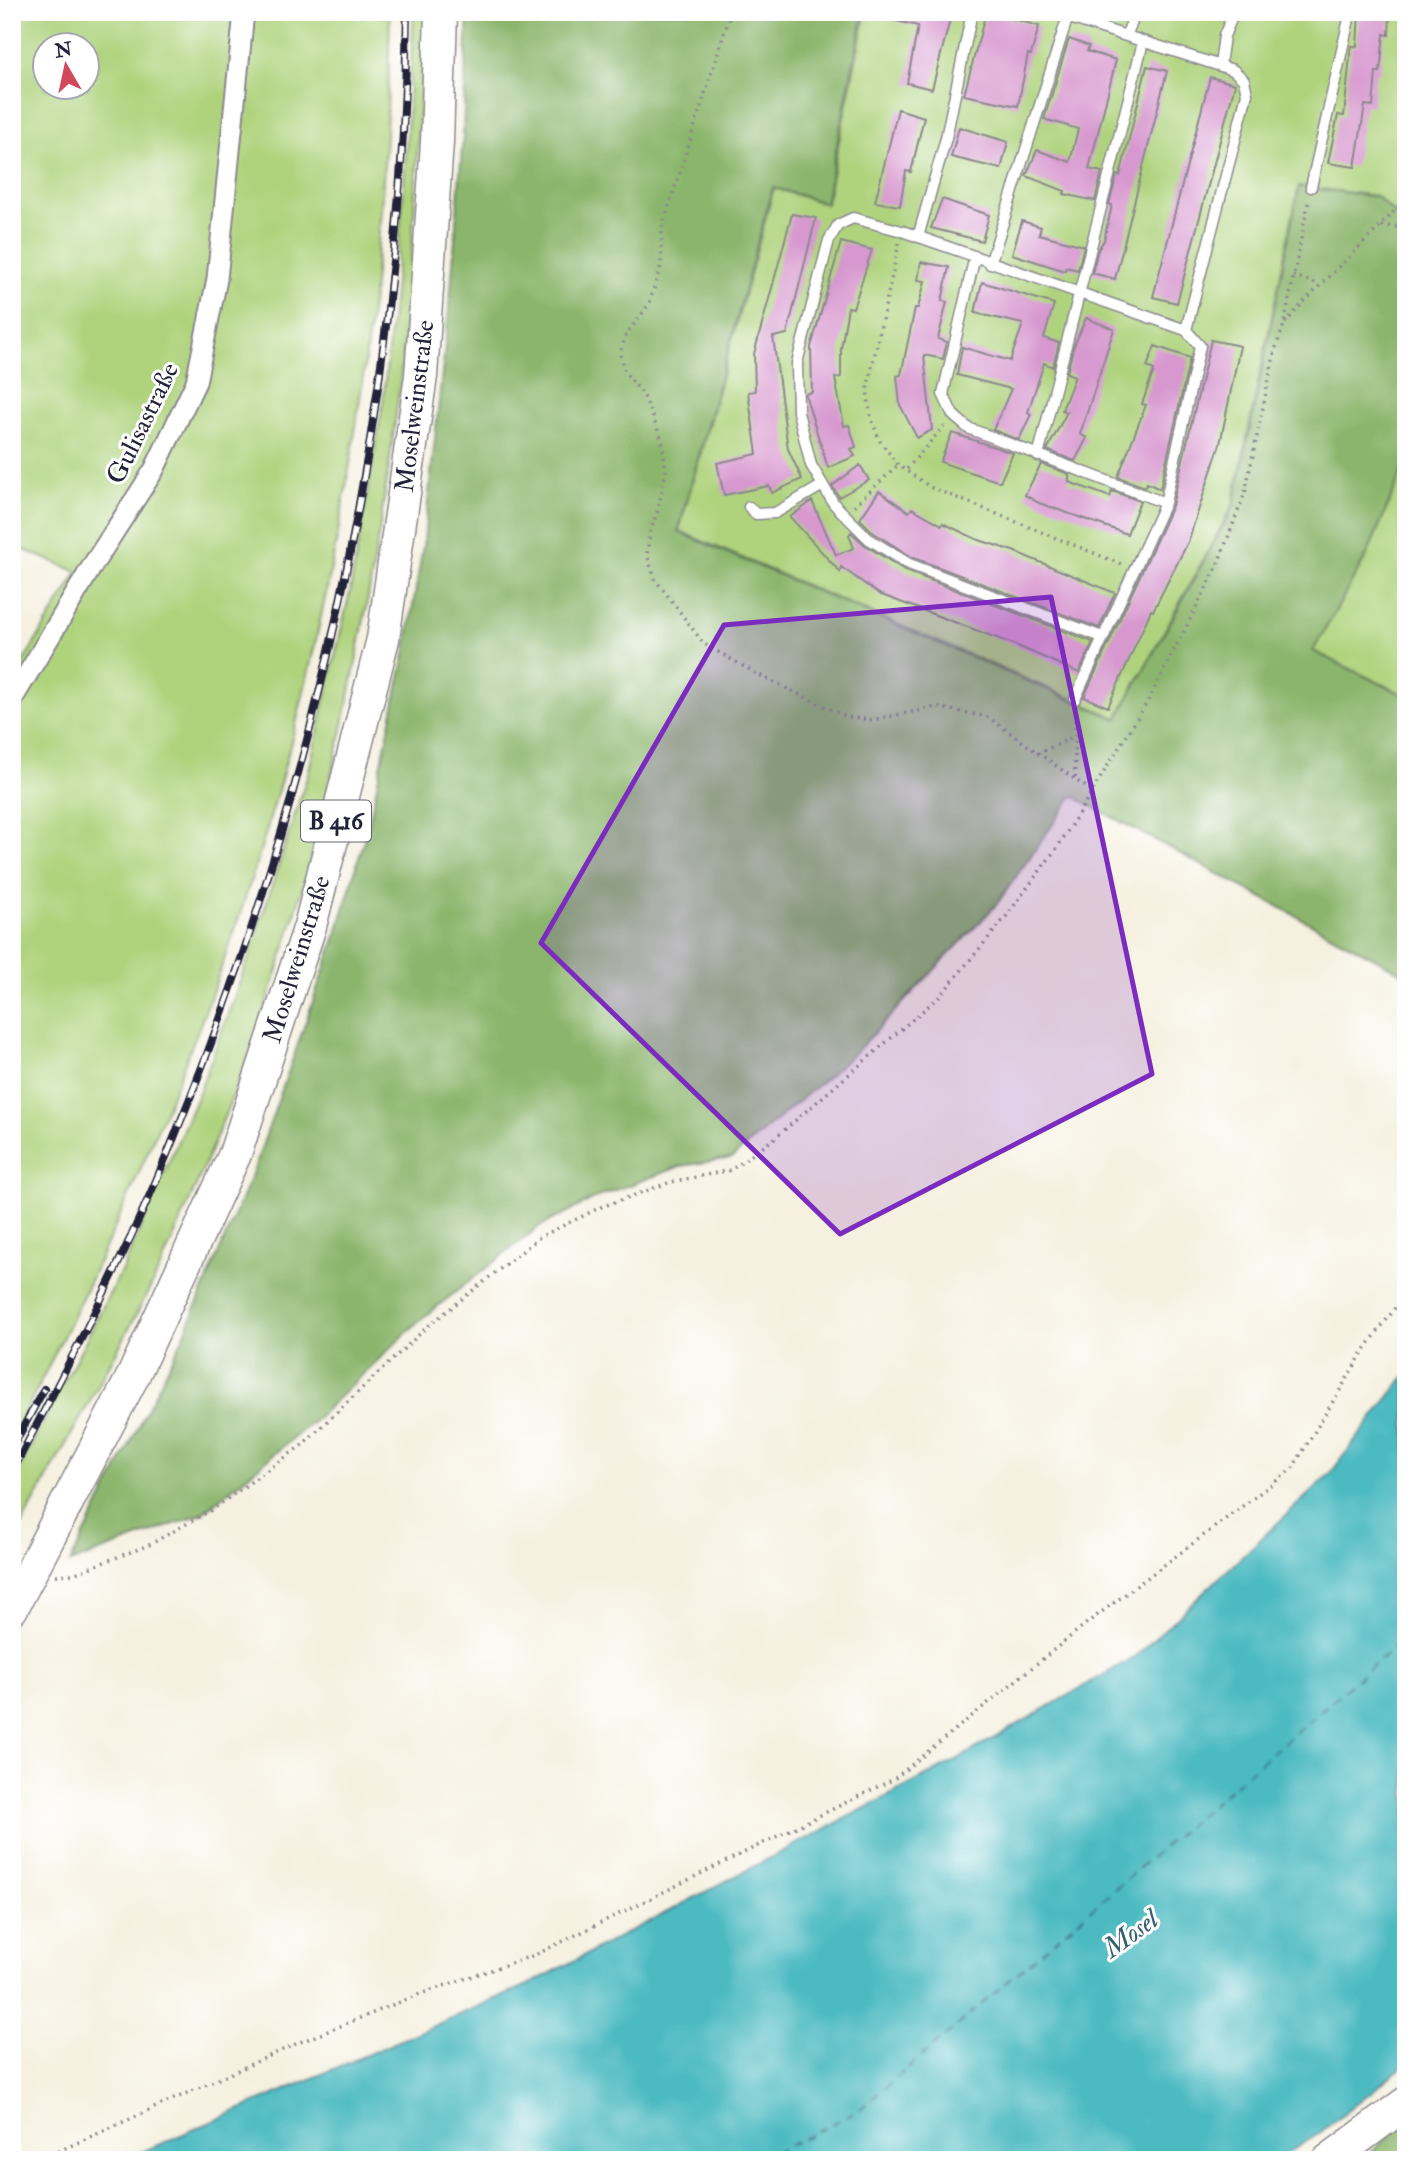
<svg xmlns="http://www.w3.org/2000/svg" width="1418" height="2172" viewBox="0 0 1418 2172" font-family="'IM FELL Double Pica',serif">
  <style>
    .green { fill: #afd37d; stroke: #687a5c; stroke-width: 2; fill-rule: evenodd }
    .forest { fill: #8bb56c; stroke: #566c54; stroke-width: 2 }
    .water { fill: #4bbac1; stroke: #366e7e; stroke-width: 2 }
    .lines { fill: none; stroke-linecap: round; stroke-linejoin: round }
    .ferry { stroke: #325f71; stroke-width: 2; stroke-dasharray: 9 7; stroke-linecap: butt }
    .building { fill: #d797cf }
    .service-casing { stroke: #8c898d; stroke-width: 13 }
    .minor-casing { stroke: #8c898d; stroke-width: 23 }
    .primary-casing { stroke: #8c898d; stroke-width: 35 }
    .path { stroke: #8c898d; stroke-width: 3.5; stroke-dasharray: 2 5; stroke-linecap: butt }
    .service { stroke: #fff; stroke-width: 10 }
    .minor { stroke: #fff; stroke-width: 19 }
    .primary { stroke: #fff; stroke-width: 32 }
    .rail-casing { stroke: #22223b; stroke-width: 8 }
    .rail { stroke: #fff; stroke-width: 5; stroke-dasharray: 16; stroke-linecap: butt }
    .marked { fill: #7b2cbf; fill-opacity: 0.2; stroke: #7b2cbf; stroke-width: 5; stroke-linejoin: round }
    .labels { text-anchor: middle; stroke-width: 6; stroke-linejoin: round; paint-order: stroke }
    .shield { fill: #fff; stroke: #646476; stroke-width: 2 }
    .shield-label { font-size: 24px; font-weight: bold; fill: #22223b }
    .street-label { font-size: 26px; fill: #22223b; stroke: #fff }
    .water-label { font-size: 28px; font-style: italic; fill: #325f71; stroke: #fff }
  </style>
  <rect width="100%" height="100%" fill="#fff"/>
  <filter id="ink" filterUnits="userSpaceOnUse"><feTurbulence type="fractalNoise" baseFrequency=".0143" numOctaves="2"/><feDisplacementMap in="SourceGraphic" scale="14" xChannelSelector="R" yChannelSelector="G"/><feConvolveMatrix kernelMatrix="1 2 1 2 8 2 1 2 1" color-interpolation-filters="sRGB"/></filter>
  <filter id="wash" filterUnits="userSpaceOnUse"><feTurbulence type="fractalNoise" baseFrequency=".00686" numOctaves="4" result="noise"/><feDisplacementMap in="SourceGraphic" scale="28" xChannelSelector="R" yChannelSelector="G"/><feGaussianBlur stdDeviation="1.57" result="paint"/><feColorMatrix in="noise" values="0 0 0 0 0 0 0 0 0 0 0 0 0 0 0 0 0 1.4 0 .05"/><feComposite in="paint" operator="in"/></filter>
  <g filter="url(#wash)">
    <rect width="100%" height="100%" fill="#f5f0df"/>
    <path class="green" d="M 12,12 L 390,12 C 386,349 321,715 198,1030 C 143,1171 82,1303 12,1438 L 12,680 L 78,572 L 12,545 ZM 46,46 L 88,46 L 88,88 L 46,88 Z
      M 414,12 L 424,12 L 424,25 C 417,152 413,281 397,407 C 366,643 318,884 229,1105 C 205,1165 181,1224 153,1282 C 109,1370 59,1455 12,1542 L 12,1483 L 125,1264 L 200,1090 L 248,960 L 308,774 L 350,592 L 383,403 L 403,201 Z
      M 866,12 L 1406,12 L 1406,225 L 1376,196 L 1299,186 L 1233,505 L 1117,718 L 679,531 L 774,188 L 826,204 Z
      M 1406,462 L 1406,696 L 1313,651 L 1368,553 Z"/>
    <path class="forest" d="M 468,12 L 864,12 L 825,203 L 773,187 L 678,532 L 1117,719 L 1234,506 L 1299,186 L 1377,197 L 1406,225 L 1406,462 L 1368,553 L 1313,651 L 1406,696 L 1406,975 L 1073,796 L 996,905 L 854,1054 L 732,1158 L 681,1166 L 595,1198 L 540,1226 L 420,1320 L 314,1421 L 201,1514 L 70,1563 L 183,1338 L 254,1169 L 337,933 L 369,823 L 405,654 L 424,540 L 451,290 L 463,135 Z
      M 1406,2122 L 1406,2160 L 1359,2160 L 1366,2156 Z"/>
    <path class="water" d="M 1406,1375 L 1406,2064 L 1317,2135 L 1276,2160 L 123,2160 L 528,1985 L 951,1763 L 1136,1656 L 1329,1475 Z"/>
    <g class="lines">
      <path class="ferry" d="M 760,2160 L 858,2111 L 1406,1637"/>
    </g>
    <g id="blocks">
      <path class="building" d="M 889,12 L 952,12 L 932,89 L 907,83 L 918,26 L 888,19 Z
        M 986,12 L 1039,26 L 1031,55 L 1028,54 L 1018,106 L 964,95 Z
        M 1359,12 L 1390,14 L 1389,35 L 1384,34 L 1380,72 L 1376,72 L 1373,106 L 1365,105 L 1355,167 L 1328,163 L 1338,115 L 1344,116 L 1351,46 L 1357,46 Z
        M 1069,39 L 1089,46 L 1087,51 L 1116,60 L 1089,169 L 1102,172 L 1095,201 L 1064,194 L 1065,191 L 1026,176 L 1037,150 L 1070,162 L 1078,129 L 1044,119 Z
        M 1147,66 L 1167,71 L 1115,279 L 1092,273 L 1098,250 L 1104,240 L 1112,205 L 1109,204 L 1117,175 L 1120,176 Z
        M 1210,77 L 1235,84 L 1177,303 L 1153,297 Z
        M 898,109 L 924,117 L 911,172 L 906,171 L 900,206 L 875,202 Z
        M 959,127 L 1008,142 L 1001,169 L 951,157 Z
        M 942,199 L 989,215 L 982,241 L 931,228 Z
        M 792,214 L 816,218 L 787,334 L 773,337 L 788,449 L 802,479 L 772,493 L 769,486 L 724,495 L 717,463 L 757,454 L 748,392 L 755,391 L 754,354 Z
        M 1022,221 L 1041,227 L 1039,234 L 1084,246 L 1078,270 L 1066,267 L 1065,271 L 1012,254 Z
        M 841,242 L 872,250 L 853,308 L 848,307 L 841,349 L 841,377 L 835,378 L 844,426 L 849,425 L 856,447 L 851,449 L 855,456 L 828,468 L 805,394 L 812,392 L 811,347 Z
        M 921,262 L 949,267 L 942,301 L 947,302 L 938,339 L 947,342 L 943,359 L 924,355 L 932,430 L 917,438 L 900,405 L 897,376 L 901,375 L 915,308 L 918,308 L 925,281 L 918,280 Z
        M 982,282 L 1054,304 L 1044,338 L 1059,343 L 1053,367 L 1044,363 L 1028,412 L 1031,414 L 1019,440 L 993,430 L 1011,389 L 957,375 L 962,347 L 1010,361 L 1023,324 L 975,313 Z
        M 1086,318 L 1114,329 L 1080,434 L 1087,438 L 1075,461 L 1047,450 L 1067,412 L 1062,410 L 1075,376 L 1067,373 L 1073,348 Z
        M 1211,340 L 1240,346 L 1220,444 L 1188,542 L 1153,611 L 1151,610 L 1108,707 L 1084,697 L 1172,506 Z
        M 1155,346 L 1190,358 L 1160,489 L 1147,483 L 1145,487 L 1118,477 L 1146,405 L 1142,404 L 1154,370 L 1147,367 Z
        M 952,433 L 1013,453 L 1000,482 L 940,462 Z
        M 1041,464 L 1069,474 L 1069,482 L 1110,497 L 1112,491 L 1140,501 L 1127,534 L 1039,503 L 1025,495 Z
        M 860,465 L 869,480 L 839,497 L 832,486 Z
        M 879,491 L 909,512 L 912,508 L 942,525 L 943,523 L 976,539 L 1013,551 L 1115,593 L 1099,628 L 912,557 L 874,533 L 860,519 Z
        M 812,501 L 836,555 L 854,548 L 849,535 L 851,532 L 865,545 L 906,571 L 1093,642 L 1079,673 L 1013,644 L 879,594 L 841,567 L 840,572 L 790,517 Z"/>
    </g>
  </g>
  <g filter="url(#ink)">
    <use href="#blocks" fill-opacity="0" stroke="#8c898d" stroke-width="2"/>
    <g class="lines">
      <defs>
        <path id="service" d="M 1051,12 L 1233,70 L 1244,80 L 1247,94 L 1186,330 L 1200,346 L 1165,503 L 1075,699
          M 1126,36 L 1136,12
          M 1220,65 L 1224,36 L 1234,12
          M 1311,187 L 1349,19 L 1347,12
          M 918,237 L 946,138 L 972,12
          M 975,256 L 943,394 L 953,415 L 968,428 L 1165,503
          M 990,264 L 1067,19
          M 1038,456 L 1143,42
          M 749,507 L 756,514 L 775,513 L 823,485
          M 1102,637 L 909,564 L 869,539 L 834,504 L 811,465 L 798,412 L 797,363 L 829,240 L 838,225 L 853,218 L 902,231 L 1186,330"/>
        <path id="minor" d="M 12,700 L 94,563 L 154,470 L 196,382 L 217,279 L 244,12"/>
        <path id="primary" d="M 12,1608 L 133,1376 L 235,1154 L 310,926 L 383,639 L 421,376 L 437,142 L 441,12
          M 1329,2160 L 1406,2103"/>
      </defs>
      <use href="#service" class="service-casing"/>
      <use href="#minor" class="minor-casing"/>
      <use href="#primary" class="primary-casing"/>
      <path class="path" d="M 731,12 L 662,228 L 661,266 L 649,304 L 626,335 L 620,353 L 625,372 L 644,396 L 662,440 L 666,471 L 657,513 L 650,531 L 647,555 L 655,579 L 704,644 L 759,675 L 847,717 L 872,720 L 936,707 L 988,717 L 1090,790
        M 1381,226 L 1406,227
        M 899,243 L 867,390 L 871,418 L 880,441 L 898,465 L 930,487 L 1121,564
        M 1293,276 L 1319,284
        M 1285,323 C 1323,279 1368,242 1406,198
        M 907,469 L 944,426
        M 854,506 L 898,465
        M 1075,713 L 1075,781
        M 1037,754 L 1076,736
        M 56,1575 L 73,1574 L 149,1545 L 213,1509 L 301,1446 L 427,1327 L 540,1237 L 601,1207 L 671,1182 L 731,1170 L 775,1138 L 941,995 L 1005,918 L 1059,845 L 1149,699 L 1216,569 L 1245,493 L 1275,350 L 1284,325 L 1309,199
        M 39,2160 L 298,2043 L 420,1994 L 535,1955 L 894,1779 L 1087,1623 L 1292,1469 L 1363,1352 L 1406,1293"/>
      <use href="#service" class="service"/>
      <use href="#minor" class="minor"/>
      <use href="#primary" class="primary"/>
      <defs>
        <path id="rail" d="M 12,1448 L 44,1389
          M 12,1472 C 62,1377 112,1282 155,1183 C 312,817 402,412 407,12"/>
      </defs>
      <use href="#rail" class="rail-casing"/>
      <use href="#rail" class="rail"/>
    </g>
  </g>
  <path class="marked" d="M 1051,597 L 1152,1074 L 840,1234 L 541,943 L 724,625 Z"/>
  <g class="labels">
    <rect class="shield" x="301" y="800.5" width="70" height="41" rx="5"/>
    <g class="shield-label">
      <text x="336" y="829">B 416</text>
    </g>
    <g class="street-label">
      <text transform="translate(414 406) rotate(-83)" y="9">Moselweinstraße</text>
      <text transform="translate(142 423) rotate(-64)" y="9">Gulisastraße</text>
      <text transform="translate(296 959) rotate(-73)" y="9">Moselweinstraße</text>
    </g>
    <g class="water-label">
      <text transform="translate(1130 1933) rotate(-36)" y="10">Mosel</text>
    </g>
  </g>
  <rect width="1418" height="2172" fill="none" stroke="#fff" stroke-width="42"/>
  <g transform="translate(66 66) rotate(351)"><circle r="33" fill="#ffffff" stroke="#a7a7b1" stroke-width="2"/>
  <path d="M0-5L12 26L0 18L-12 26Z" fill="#d1495b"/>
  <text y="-10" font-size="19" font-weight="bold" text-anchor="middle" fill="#22223b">N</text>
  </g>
</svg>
